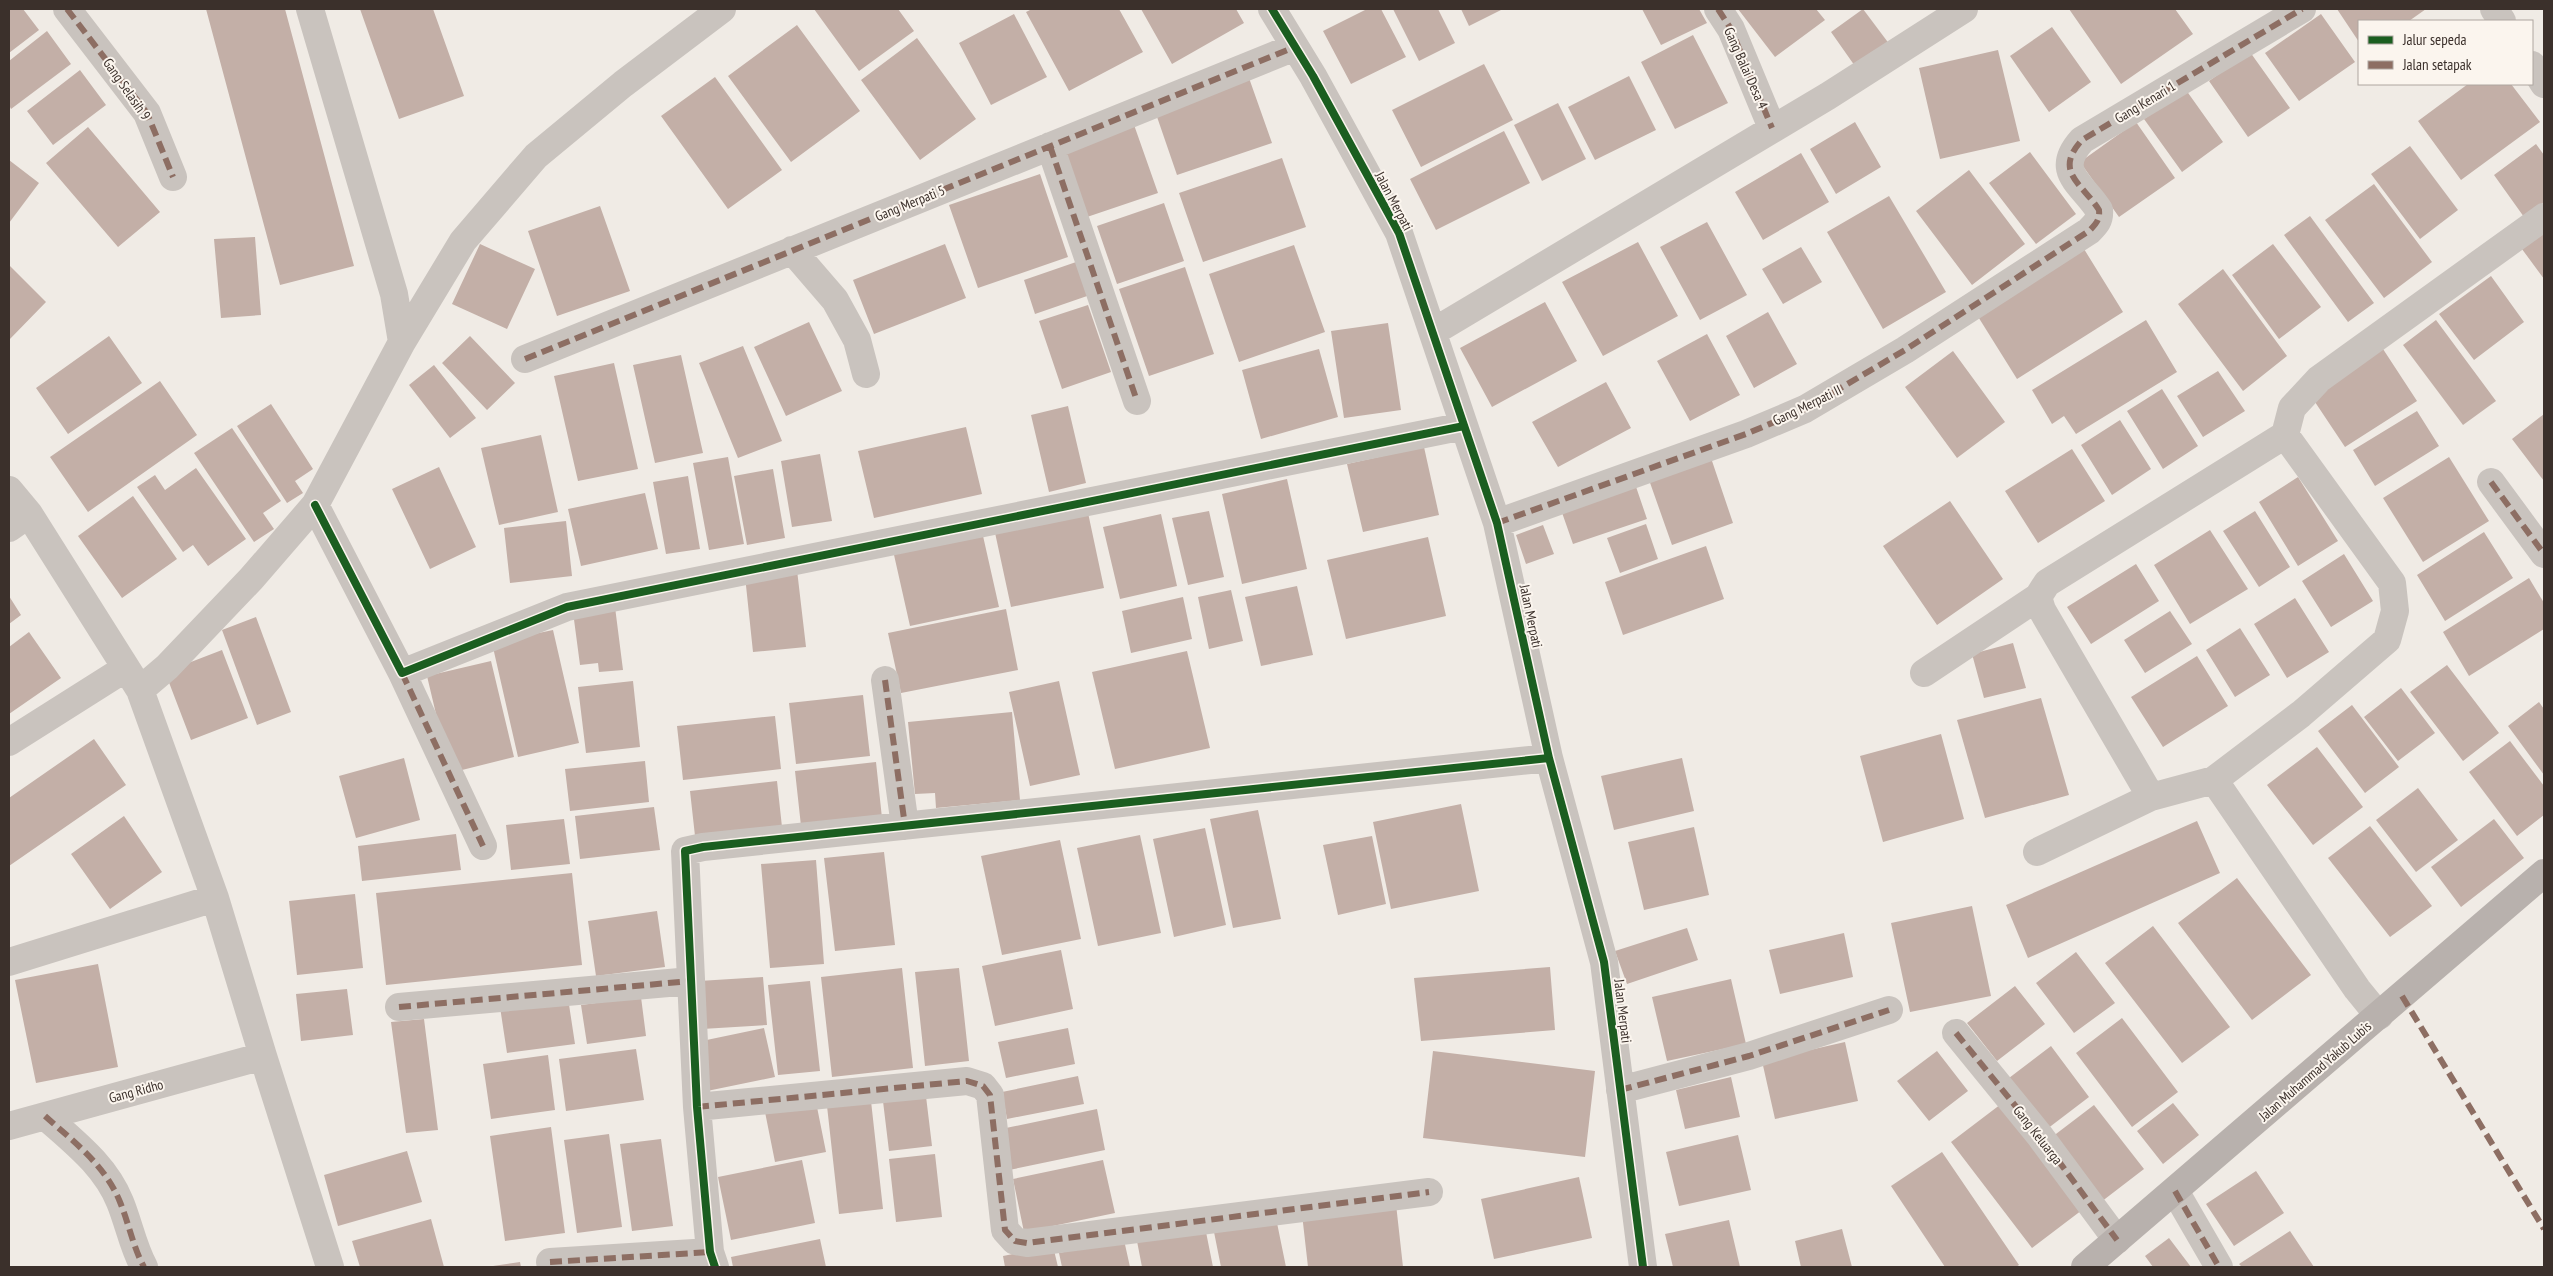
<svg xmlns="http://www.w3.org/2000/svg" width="2553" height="1276" viewBox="0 0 2553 1276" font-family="'PT Sans Narrow',sans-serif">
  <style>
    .building { fill: #c3afa7 }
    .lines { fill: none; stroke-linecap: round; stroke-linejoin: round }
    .minor { stroke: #c9c3be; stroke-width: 28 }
    .major { stroke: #b8b1ad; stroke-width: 28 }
    .quiet { stroke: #8d6e63; stroke-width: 6; stroke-dasharray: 12 6; stroke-linecap: butt }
    .cycleway-casing { stroke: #fbf5ee; stroke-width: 11 }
    .cycleway { stroke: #1b5e20; stroke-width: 8 }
    .labels { text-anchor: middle; stroke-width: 4; stroke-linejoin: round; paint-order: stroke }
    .street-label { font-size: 14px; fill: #3b302b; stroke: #fbf5ee }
  </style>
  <rect width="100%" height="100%" fill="#f0ebe5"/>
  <path class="building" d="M 9,9 L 23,9 L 39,30 L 9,53 Z
    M 206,9 L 285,9 L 354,266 L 280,285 Z
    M 360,9 L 433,9 L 464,96 L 399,119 Z
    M 814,9 L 898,9 L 914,31 L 859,71 Z
    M 1032,9 L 1119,9 L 1143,52 L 1069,91 L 1026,12 Z
    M 1141,9 L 1236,9 L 1244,23 L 1172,64 Z
    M 1367,9 L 1381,9 L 1406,57 L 1351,84 L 1323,31 Z
    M 1393,9 L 1438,9 L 1455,43 L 1419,61 Z
    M 1461,9 L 1503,9 L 1469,26 Z
    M 1642,9 L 1699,9 L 1707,23 L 1661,45 Z
    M 1738,9 L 1816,9 L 1825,20 L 1775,57 Z
    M 1863,9 L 1890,45 L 1857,69 L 1831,32 Z
    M 2069,9 L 2175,9 L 2193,34 L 2121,84 Z
    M 2337,9 L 2426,9 L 2409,21 L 2359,21 L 2359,42 Z
    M 1014,14 L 1047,77 L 991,105 L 959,43 Z
    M 2321,14 L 2355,62 L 2299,101 L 2265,53 Z
    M 797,25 L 860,111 L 791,162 L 728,76 Z
    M 2052,27 L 2091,82 L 2049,112 L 2010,56 Z
    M 47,31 L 71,64 L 11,109 L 9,105 L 9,61 Z
    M 1693,35 L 1728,103 L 1675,129 L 1641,62 Z
    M 917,38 L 976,119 L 920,160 L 861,80 Z
    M 1998,50 L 2020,141 L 1940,159 L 1919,68 Z
    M 2250,52 L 2290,108 L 2248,137 L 2209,81 Z
    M 1484,64 L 1513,120 L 1421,167 L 1392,110 Z
    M 80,70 L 106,105 L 53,145 L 27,111 Z
    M 1629,76 L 1656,130 L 1595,160 L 1568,107 Z
    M 715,77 L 782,170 L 728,209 L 661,116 Z
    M 1249,78 L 1272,143 L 1177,175 L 1155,111 Z
    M 2468,84 L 2511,84 L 2540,122 L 2461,180 L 2418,121 Z
    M 2186,90 L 2223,142 L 2182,172 L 2144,119 Z
    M 1558,103 L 1586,159 L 1542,181 L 1514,125 Z
    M 1133,122 L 1158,193 L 1087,217 L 1062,146 Z
    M 1855,122 L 1881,167 L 1836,194 L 1810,149 Z
    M 2136,122 L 2175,178 L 2119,217 L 2080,162 Z
    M 88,127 L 160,212 L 118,247 L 46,163 Z
    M 1504,131 L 1530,183 L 1436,230 L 1410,179 Z
    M 2536,144 L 2544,155 L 2544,202 L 2524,217 L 2494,175 Z
    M 2410,146 L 2458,210 L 2420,239 L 2371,174 Z
    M 2030,152 L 2076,214 L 2036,244 L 1989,183 Z
    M 1801,153 L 1829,202 L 1763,240 L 1735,192 Z
    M 1282,158 L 1306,227 L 1203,262 L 1179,193 Z
    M 9,160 L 39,183 L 9,223 Z
    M 1969,170 L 2025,244 L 1972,285 L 1916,211 Z
    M 1040,174 L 1068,257 L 978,288 L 949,205 Z
    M 2374,184 L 2432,262 L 2384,298 L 2325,220 Z
    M 1889,196 L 1946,292 L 1883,329 L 1827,232 Z
    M 1164,203 L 1184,261 L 1117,284 L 1097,226 Z
    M 600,206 L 630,291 L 557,316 L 528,231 Z
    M 2310,216 L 2374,303 L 2348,322 L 2284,235 Z
    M 1707,222 L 1747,295 L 1700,320 L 1660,247 Z
    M 2544,227 L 2544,279 L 2519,245 Z
    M 255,237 L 261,315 L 221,318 L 214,239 Z
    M 1638,242 L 1678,316 L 1603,356 L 1562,282 Z
    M 480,244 L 535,269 L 507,329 L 452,304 Z
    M 945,244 L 966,298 L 874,334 L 853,280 Z
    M 2273,244 L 2321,307 L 2279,339 L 2232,275 Z
    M 1294,245 L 1325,332 L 1239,362 L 1209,274 Z
    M 1801,247 L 1822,282 L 1783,304 L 1762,269 Z
    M 2084,249 L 2123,312 L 2017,379 L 1977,315 Z
    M 1079,261 L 1090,295 L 1035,314 L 1024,280 Z
    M 10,266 L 46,302 L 9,340 L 9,267 Z
    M 1185,267 L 1214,354 L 1149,376 L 1119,289 Z
    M 2223,269 L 2287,356 L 2243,391 L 2178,304 Z
    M 2491,276 L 2524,322 L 2474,360 L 2439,314 Z
    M 1545,302 L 1577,361 L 1492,407 L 1460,348 Z
    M 1088,305 L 1111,372 L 1062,389 L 1039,321 Z
    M 1768,312 L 1797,364 L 1754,388 L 1726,336 Z
    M 2146,320 L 2177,372 L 2076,434 L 2064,416 L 2052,424 L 2032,390 Z
    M 2436,320 L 2496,401 L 2463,425 L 2403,345 Z
    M 809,322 L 842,391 L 786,416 L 754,347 Z
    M 1388,323 L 1401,410 L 1344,418 L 1331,331 Z
    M 1707,334 L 1740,395 L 1690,421 L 1657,361 Z
    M 109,336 L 142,383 L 68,434 L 36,388 Z
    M 470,336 L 515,383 L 487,410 L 442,363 Z
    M 743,346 L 782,441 L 738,458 L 699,363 Z
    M 1319,349 L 1338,417 L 1261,439 L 1242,370 Z
    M 2383,349 L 2417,401 L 2345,447 L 2311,396 Z
    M 1953,351 L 2005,422 L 1957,458 L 1905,387 Z
    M 681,355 L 703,453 L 655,463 L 633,365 Z
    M 614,363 L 638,469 L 578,481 L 554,376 Z
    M 434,365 L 476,418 L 450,438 L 409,385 Z
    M 2218,371 L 2245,411 L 2203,437 L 2177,396 Z
    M 160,381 L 197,435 L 88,512 L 50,457 Z
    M 1606,382 L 1631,428 L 1558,467 L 1532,422 Z
    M 2162,389 L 2198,446 L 2163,469 L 2127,411 Z
    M 271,404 L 313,469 L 295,481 L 303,493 L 287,503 L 237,426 Z
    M 1068,406 L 1086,483 L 1049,492 L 1031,415 Z
    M 2417,411 L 2439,446 L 2375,486 L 2353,450 Z
    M 2544,414 L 2544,481 L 2512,439 Z
    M 2120,420 L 2151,469 L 2112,495 L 2081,445 Z
    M 966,427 L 982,494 L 874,518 L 858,451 Z
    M 232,428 L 281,501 L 263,513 L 274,529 L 254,542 L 194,453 Z
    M 541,435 L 558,512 L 499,525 L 481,448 Z
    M 1424,447 L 1439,515 L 1363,532 L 1347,464 Z
    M 2072,449 L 2105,501 L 2038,543 L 2005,491 Z
    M 820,454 L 832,521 L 792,527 L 781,461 Z
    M 1710,455 L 1733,523 L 1672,545 L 1648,477 Z
    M 728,457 L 744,544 L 709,550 L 693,463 Z
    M 2449,457 L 2489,521 L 2423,562 L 2383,498 Z
    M 439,467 L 476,547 L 430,569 L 392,489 Z
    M 196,468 L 246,539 L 208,566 L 193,545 L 183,552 L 137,487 L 155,475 L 165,490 Z
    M 773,469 L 785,538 L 747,545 L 734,476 Z
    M 688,476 L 700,549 L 666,554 L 653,482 Z
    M 2298,477 L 2338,541 L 2298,566 L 2259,502 Z
    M 1633,478 L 1647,519 L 1573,544 L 1559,504 Z
    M 1287,479 L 1307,569 L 1242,584 L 1222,494 Z
    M 645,493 L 658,549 L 581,566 L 568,509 Z
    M 133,496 L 177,559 L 122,598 L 78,536 Z
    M 1950,501 L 2003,579 L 1937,625 L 1883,546 Z
    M 1087,508 L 1104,588 L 1011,607 L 994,528 Z
    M 1209,511 L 1224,577 L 1188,585 L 1172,518 Z
    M 2255,511 L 2290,567 L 2259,587 L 2223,531 Z
    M 1161,514 L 1177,586 L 1120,599 L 1103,527 Z
    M 566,521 L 572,576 L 510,583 L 504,528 Z
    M 1646,524 L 1658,559 L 1620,573 L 1607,538 Z
    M 1543,525 L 1554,554 L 1526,564 L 1516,535 Z
    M 981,527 L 999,607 L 910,626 L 892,546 Z
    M 2210,530 L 2248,589 L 2190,624 L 2154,565 Z
    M 2484,532 L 2513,578 L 2445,621 L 2417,575 Z
    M 1428,537 L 1446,616 L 1346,639 L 1327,560 Z
    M 1706,546 L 1724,599 L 1623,635 L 1605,582 Z
    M 2344,554 L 2373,601 L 2331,627 L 2302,581 Z
    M 2136,564 L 2159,601 L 2091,644 L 2067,607 Z
    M 797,570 L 806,647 L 753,652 L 745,576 Z
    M 2529,578 L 2544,603 L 2544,629 L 2469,676 L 2443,632 Z
    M 1297,586 L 1313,655 L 1261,666 L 1245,597 Z
    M 1231,590 L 1243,641 L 1209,649 L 1198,597 Z
    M 9,596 L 21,615 L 9,624 Z
    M 1183,597 L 1192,639 L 1131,653 L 1122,611 Z
    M 2295,598 L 2329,652 L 2287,678 L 2254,624 Z
    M 615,607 L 623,670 L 599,672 L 598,663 L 580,665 L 573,612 Z
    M 1006,609 L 1018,670 L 901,693 L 888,633 Z
    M 2170,611 L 2192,644 L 2145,673 L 2124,640 Z
    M 256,617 L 291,712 L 257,725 L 222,630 Z
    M 2240,628 L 2270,675 L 2235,697 L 2206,650 Z
    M 553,630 L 579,743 L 518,757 L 492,643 Z
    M 29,632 L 61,678 L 9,714 L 9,647 Z
    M 2013,643 L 2026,688 L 1984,698 L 1972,654 Z
    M 222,650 L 248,718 L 191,740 L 165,672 Z
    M 1187,651 L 1210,748 L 1115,769 L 1092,672 Z
    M 2197,656 L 2228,706 L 2163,747 L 2131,697 Z
    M 491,661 L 514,757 L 450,773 L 427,676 Z
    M 2447,665 L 2499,733 L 2463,761 L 2410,692 Z
    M 633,681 L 640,747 L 586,753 L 578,687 Z
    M 1059,681 L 1080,775 L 1030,786 L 1009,692 Z
    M 2401,688 L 2435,733 L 2398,761 L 2364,717 Z
    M 863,695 L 870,756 L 796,764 L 789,703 Z
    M 2041,698 L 2069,795 L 1985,818 L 1957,720 Z
    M 2539,702 L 2544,709 L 2544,775 L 2508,726 Z
    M 2352,705 L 2399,767 L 2365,793 L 2318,731 Z
    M 1012,712 L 1020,800 L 936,808 L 935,793 L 915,794 L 908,722 Z
    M 775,716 L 781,769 L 683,780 L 677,726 Z
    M 1941,734 L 1964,819 L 1883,842 L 1860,756 Z
    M 94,739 L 126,785 L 9,866 L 9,798 Z
    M 2510,741 L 2544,786 L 2544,815 L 2517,836 L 2469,772 Z
    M 2317,747 L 2363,807 L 2313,845 L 2267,785 Z
    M 404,758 L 420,820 L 356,838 L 339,776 Z
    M 1682,758 L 1694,811 L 1614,830 L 1601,776 Z
    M 645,761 L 649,802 L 570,811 L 565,769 Z
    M 876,762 L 882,818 L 801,826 L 795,771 Z
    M 777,781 L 782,827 L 695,836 L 690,791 Z
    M 2418,788 L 2458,840 L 2416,872 L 2376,820 Z
    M 1461,804 L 1479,891 L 1391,909 L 1373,822 Z
    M 654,807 L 660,850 L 580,859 L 575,816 Z
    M 1258,810 L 1281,919 L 1233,928 L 1210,819 Z
    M 124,816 L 162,872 L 110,909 L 71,854 Z
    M 564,819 L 570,864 L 511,870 L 506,825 Z
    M 2494,819 L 2524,858 L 2461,907 L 2431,867 Z
    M 2197,821 L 2220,873 L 2028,958 L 2006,905 Z
    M 2370,826 L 2432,906 L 2390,937 L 2328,858 Z
    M 1694,827 L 1709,895 L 1644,910 L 1628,842 Z
    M 1205,828 L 1226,925 L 1174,937 L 1153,839 Z
    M 456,834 L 461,870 L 362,881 L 358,846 Z
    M 1140,835 L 1161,933 L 1098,946 L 1077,848 Z
    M 1372,836 L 1386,904 L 1338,915 L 1323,845 Z
    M 1060,840 L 1081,939 L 1002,955 L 981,856 Z
    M 884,852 L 895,945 L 835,951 L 824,858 Z
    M 816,860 L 824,964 L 770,968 L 761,864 Z
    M 572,873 L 582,965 L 386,985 L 376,893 Z
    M 2237,878 L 2311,975 L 2252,1020 L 2178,923 Z
    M 355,894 L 363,968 L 297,975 L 289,901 Z
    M 1972,906 L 1991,996 L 1910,1012 L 1891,923 Z
    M 657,911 L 665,967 L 596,976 L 588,921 Z
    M 2153,926 L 2230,1027 L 2182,1063 L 2105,963 Z
    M 1687,928 L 1698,960 L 1627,984 L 1615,951 Z
    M 1844,933 L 1853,977 L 1780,994 L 1769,950 Z
    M 1061,950 L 1073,1009 L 995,1026 L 982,966 Z
    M 2076,952 L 2115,1003 L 2074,1033 L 2036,983 Z
    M 98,964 L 118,1067 L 36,1083 L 15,980 Z
    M 1550,967 L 1555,1030 L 1421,1041 L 1414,978 Z
    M 902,968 L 913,1068 L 832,1077 L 821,977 Z
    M 959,968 L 969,1061 L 925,1066 L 915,972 Z
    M 763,977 L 767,1025 L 702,1029 L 699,981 Z
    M 1731,979 L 1746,1044 L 1667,1061 L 1652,997 Z
    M 810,981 L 820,1071 L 778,1075 L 768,985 Z
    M 2015,986 L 2045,1024 L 1997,1061 L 1967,1023 Z
    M 347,989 L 353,1035 L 301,1041 L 296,994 Z
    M 641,997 L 646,1036 L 587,1044 L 581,1005 Z
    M 568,998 L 575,1044 L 507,1053 L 500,1007 Z
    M 2122,1018 L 2178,1092 L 2132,1127 L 2076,1053 Z
    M 424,1019 L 438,1130 L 406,1133 L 391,1022 Z
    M 764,1028 L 775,1077 L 707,1091 L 697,1042 Z
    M 1068,1028 L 1075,1064 L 1006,1078 L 998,1042 Z
    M 1845,1042 L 1858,1101 L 1775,1119 L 1762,1061 Z
    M 2051,1046 L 2089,1097 L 2047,1129 L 2009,1078 Z
    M 636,1049 L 644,1100 L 566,1111 L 559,1059 Z
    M 1433,1051 L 1595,1071 L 1585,1157 L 1423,1138 Z
    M 1937,1051 L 1968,1091 L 1929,1121 L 1897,1081 Z
    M 548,1055 L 555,1110 L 491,1119 L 483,1064 Z
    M 1078,1076 L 1084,1104 L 1007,1119 L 1002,1092 Z
    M 1731,1077 L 1740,1117 L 1685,1129 L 1676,1090 Z
    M 925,1088 L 932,1146 L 889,1151 L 882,1093 Z
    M 815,1097 L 826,1152 L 775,1162 L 764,1107 Z
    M 871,1101 L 883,1209 L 839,1214 L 827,1106 Z
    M 2005,1101 L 2086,1207 L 2032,1248 L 1951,1142 Z
    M 2173,1103 L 2199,1135 L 2163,1164 L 2137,1131 Z
    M 2094,1105 L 2144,1169 L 2101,1202 L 2052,1137 Z
    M 1097,1109 L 1105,1150 L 1009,1170 L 1001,1129 Z
    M 551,1127 L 565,1233 L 505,1241 L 490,1136 Z
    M 609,1134 L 622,1227 L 577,1233 L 564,1140 Z
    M 1738,1135 L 1751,1190 L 1679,1206 L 1666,1152 Z
    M 661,1139 L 673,1226 L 632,1231 L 620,1144 Z
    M 407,1151 L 422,1202 L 338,1226 L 324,1175 Z
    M 1942,1152 L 2019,1265 L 2016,1267 L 1945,1267 L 1891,1186 Z
    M 935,1154 L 942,1217 L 896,1222 L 889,1159 Z
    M 802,1160 L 815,1223 L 731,1240 L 718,1177 Z
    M 1103,1160 L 1115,1213 L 1024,1232 L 1013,1179 Z
    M 2256,1171 L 2284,1213 L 2234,1246 L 2206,1204 Z
    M 1579,1177 L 1592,1238 L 1494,1259 L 1481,1199 Z
    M 1396,1204 L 1403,1267 L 1308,1267 L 1302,1214 Z
    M 1276,1218 L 1286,1267 L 1221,1267 L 1214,1232 Z
    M 431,1219 L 444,1267 L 360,1267 L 352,1241 Z
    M 1729,1220 L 1740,1267 L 1673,1267 L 1665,1234 Z
    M 1204,1222 L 1213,1267 L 1142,1267 L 1136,1236 Z
    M 1842,1229 L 1852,1267 L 1801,1267 L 1795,1241 Z
    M 2290,1231 L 2314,1267 L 2242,1267 L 2239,1264 Z
    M 2169,1238 L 2191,1267 L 2153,1267 L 2145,1256 Z
    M 820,1239 L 826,1267 L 733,1267 L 731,1257 Z
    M 1124,1240 L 1130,1267 L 1062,1267 L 1059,1253 Z
    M 1053,1246 L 1058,1267 L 1005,1267 L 1003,1256 Z
    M 520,1262 L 521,1267 L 493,1267 L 493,1266 Z"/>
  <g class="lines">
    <path class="minor" d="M 67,9 L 147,113 L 173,177
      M 310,9 L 394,294 L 402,342
      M 1272,9 L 1313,76 L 1399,233 L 1497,523 L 1549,758 L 1604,962 L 1643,1267
      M 1718,9 L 1731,29 L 1772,128
      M 2494,9 L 2502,21
      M 2532,65 L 2544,84
      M 1050,146 L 1137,401
      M 792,250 L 835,300 L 857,340 L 866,374
      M 1433,332 L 1828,96 L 1964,9
      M 525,359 L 1295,47
      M 2491,482 L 2544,554
      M 9,490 L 29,514 L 140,690 L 167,667 L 251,579 L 315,505 L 402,342 L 463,241 L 536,156 L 623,84 L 722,9
      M 315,505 L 402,673 L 567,607 L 1464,426
      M 1497,523 L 1746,434 L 1805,409 L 1905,350 L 2089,231 C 2096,224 2100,220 2099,210 C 2082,183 2053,172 2082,140 L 2302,9
      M 9,528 L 29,514
      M 402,673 L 483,846
      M 1924,673 L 2038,597
      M 885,680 L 905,826
      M 140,690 L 215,898 L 263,1056 L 330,1267
      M 9,742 L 126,668
      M 2214,780 L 2301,714 L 2387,640 L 2395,611 L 2392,583 L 2285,435
      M 2037,852 L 2151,797
      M 9,962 L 215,898
      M 399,1007 L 691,981
      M 2379,1016 L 2357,989 L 2214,780 L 2151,797 L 2042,610 L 2038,597 L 2047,583 L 2285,435 L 2292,408 L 2319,379 L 2544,217
      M 1956,1033 L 2040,1136 L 2117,1240
      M 1620,1090 L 1749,1056 L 1889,1010
      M 697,1107 L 967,1081 L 983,1086 L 990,1095 L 1005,1230 L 1015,1241 L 1027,1243 L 1429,1192
      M 45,1116 C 74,1142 105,1165 120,1202 C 129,1224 133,1247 144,1267
      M 9,1126 L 263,1056
      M 2175,1191 L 2219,1267
      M 550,1262 L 710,1252
      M 715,1267 L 710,1252 L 697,1107 L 685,851 L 703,847 L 1549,758"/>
    <path class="major" d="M 2085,1267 L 2544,873"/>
    <path class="quiet" d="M 67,9 L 147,113 L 173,177
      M 1718,9 L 1731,29 L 1772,128
      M 1050,146 L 1137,401
      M 525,359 L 1295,47
      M 2491,482 L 2544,554
      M 1497,523 L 1746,434 L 1805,409 L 1905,350 L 2089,231 C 2096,224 2100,220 2099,210 C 2082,183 2053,172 2082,140 L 2302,9
      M 402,673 L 483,846
      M 885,680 L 905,826 L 903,827
      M 2402,996 L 2544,1229
      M 399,1007 L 691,981
      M 1956,1033 L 2040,1136 L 2117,1240
      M 1620,1090 L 1749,1056 L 1889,1010
      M 697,1107 L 967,1081 L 983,1086 L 990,1095 L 1005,1230 L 1015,1241 L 1027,1243 L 1429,1192
      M 45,1116 C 74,1142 105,1165 120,1202 C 129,1224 133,1247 144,1267
      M 2175,1191 L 2219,1267
      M 550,1262 L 710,1252"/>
    <defs>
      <path id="cycleway" d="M 1272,9 L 1313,76 L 1399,233 L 1497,523 L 1549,758 L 1604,962 L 1643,1267
        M 315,505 L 402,673 L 567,607 L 1464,426
        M 715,1267 L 710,1252 L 697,1107 L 685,851 L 703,847 L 1549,758"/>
    </defs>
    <use href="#cycleway" class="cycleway-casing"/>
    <use href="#cycleway" class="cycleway"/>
  </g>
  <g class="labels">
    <g class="street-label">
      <text transform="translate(1746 68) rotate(66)" y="5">Gang Balai Desa 4</text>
      <text transform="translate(127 89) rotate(55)" y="5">Gang Selasih 9</text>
      <text transform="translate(2145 102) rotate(-31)" y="5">Gang Kenari 1</text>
      <text transform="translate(1394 201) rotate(62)" y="5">Jalan Merpati</text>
      <text transform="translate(910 203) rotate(-22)" y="5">Gang Merpati 5</text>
      <text transform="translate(1807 405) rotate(-26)" y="5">Gang Merpati II</text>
      <text transform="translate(1531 616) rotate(78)" y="5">Jalan Merpati</text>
      <text transform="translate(1623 1011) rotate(83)" y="5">Jalan Merpati</text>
      <text transform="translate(2315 1071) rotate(-41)" y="5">Jalan Muhammad Yakub Lubis</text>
      <text transform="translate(136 1091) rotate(-15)" y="5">Gang Ridho</text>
      <text transform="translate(2038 1135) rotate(52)" y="5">Gang Keluarga</text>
    </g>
  </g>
  <rect width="2553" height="1276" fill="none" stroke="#3b302b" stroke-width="20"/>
  <rect x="2358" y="20" width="175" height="65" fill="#fbf5ee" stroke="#aea6a0"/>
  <rect x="2368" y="36" width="25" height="8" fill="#1b5e20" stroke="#aea6a0"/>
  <text x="2403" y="45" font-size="15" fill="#3b302b">Jalur sepeda</text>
  <rect x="2368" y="61" width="25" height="8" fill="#8d6e63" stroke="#aea6a0"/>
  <text x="2403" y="70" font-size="15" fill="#3b302b">Jalan setapak</text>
</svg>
